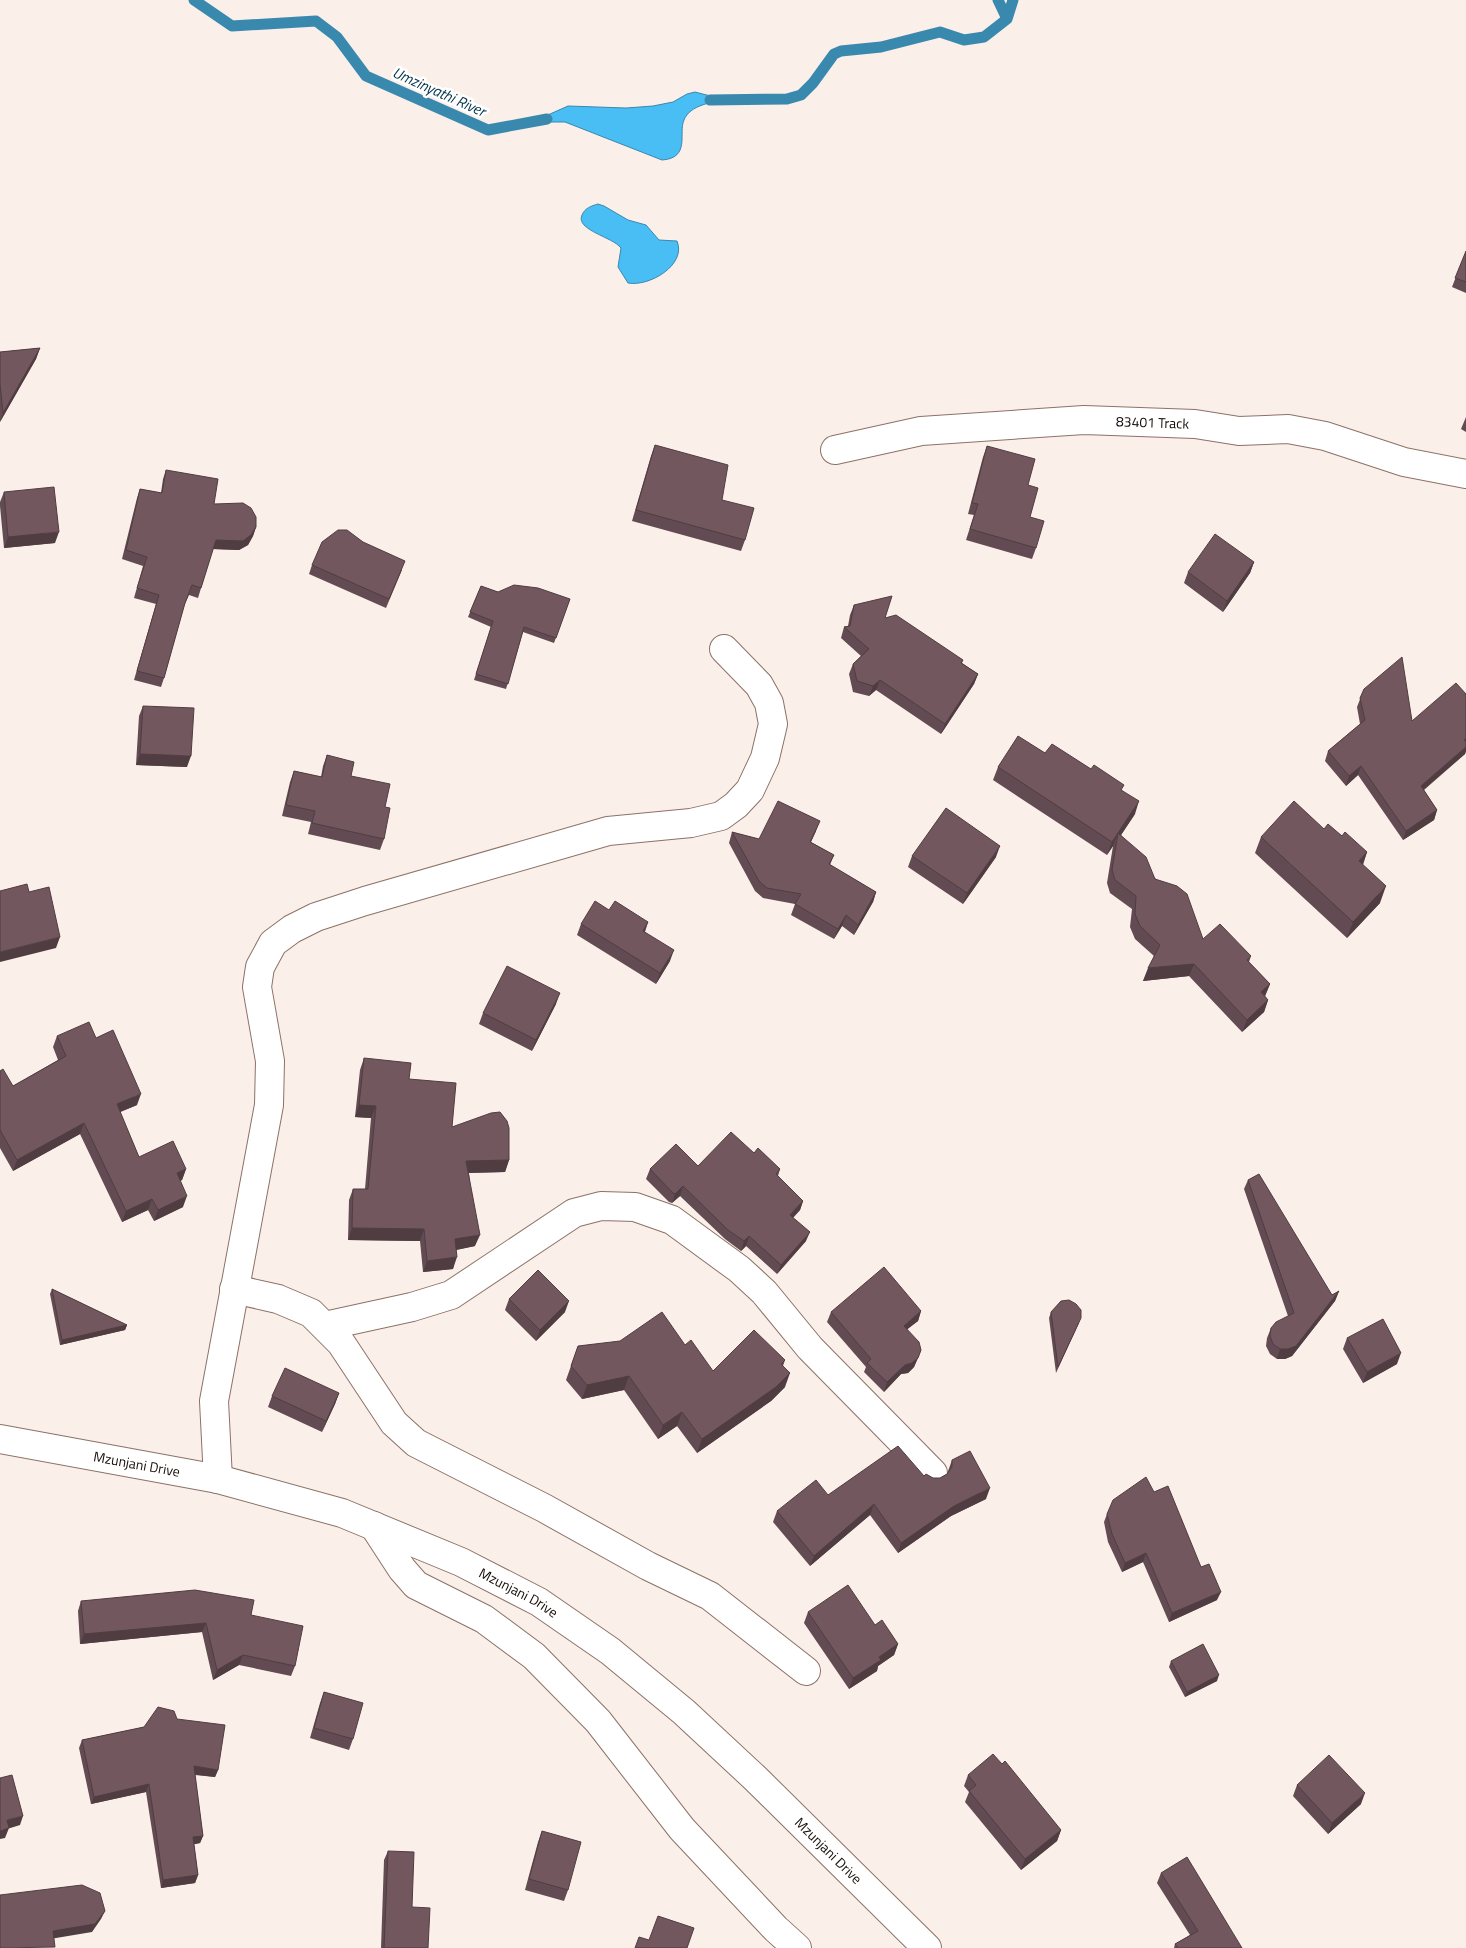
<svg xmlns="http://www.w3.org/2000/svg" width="1466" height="1948" viewBox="0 0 1466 1948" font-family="'Titillium Web',sans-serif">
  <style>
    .water { fill: #48bef5; stroke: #3989ae }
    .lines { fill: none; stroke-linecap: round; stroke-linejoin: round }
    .stream { stroke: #3989ae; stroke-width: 11 }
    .minor-casing { stroke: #8c7267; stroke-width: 30 }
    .major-casing { stroke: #8c7267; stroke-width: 30 }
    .minor { stroke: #fff; stroke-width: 28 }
    .major { stroke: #fff; stroke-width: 28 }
    .wall { fill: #624b52 }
    .shaded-wall { fill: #503d42 }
    .building { fill: #72575f; stroke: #503d42 }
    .labels { text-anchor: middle; stroke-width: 5; stroke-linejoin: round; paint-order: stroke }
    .street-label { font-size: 14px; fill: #160d08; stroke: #fff }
    .water-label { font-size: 15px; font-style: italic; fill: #003349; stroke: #fff }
  </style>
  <rect width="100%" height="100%" fill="#fbefe9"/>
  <path class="water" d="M 695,92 L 726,100 C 712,102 690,105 684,120 C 678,133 691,158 662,160 L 565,122 L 532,122 L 568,106 L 626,108 L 653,106 L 673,102 L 687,94 Z
    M 598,204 L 604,206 L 628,220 L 646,225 L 659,240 L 677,241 C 687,265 649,287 628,283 L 618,267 L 621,248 C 613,237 575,230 582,215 C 585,208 591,206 598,204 Z"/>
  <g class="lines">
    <path class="stream" d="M 194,0 L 232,26 L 316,21 L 337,37 L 366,76 L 488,130 L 547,119
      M 998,0 L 1007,19
      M 710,100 L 787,99 L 801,95 L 813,83 L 834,54 L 841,51 L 881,47 L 940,32 L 964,40 L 984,37 L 1007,19 L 1013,0"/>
    <defs>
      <g id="minor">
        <path id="s1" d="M 835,450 L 921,431 L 1084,420 L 1195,424 L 1239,431 L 1288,429 L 1325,436 L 1404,462 L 1466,474"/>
        <path d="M 234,1289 L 278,1299 L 311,1313 L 341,1343 L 394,1423 L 416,1443 L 544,1508 L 648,1566 L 710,1596 L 806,1671"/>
        <path d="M 325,1326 L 412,1307 L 451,1295 L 574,1213 L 601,1206 L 635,1207 L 672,1220 L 739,1269 L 764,1292 L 810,1348 L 933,1473"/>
        <path d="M 218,1479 L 214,1401 L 269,1105 L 270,1061 L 257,987 L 260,967 L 273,943 L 292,929 L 316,917 L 365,901 L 608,831 L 691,823 L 721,816 L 736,805 L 750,790 L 765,758 L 773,724 L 769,703 L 759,685 L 724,649"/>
        <path d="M 374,1526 L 402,1569 L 416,1585 L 484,1619 L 534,1656 L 598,1721 L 682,1829 L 776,1929 L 797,1948"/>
      </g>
      <g id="major">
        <path id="s2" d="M 0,1439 L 218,1479 L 342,1513 L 461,1562 L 539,1602 L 610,1651 L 684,1712 L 755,1778 L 927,1948"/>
      </g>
    </defs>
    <use href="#minor" class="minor-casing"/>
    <use href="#major" class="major-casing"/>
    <use href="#minor" class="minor"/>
    <use href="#major" class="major"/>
  </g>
  <path class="wall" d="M 1466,251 L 1466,293 L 1452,287 Z
    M 40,348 L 36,359 L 0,422 L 0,352 Z
    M 1466,417 L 1466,432 L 1461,429 Z
    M 655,445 L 722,500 L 745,540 L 741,551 L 632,521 L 651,456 Z
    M 987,446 L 1028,485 L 1030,517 L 1036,548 L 1032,559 L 966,540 L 974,515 L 968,514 L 983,457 Z
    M 166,470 L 214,504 L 256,527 L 253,536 L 248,545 L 239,550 L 213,549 L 198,598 L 189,595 L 184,606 L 164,678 L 161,687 L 134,680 L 156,604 L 134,598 L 143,566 L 122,559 L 137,498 L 140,489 L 161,493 L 163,479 Z
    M 4,492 L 55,543 L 4,548 L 0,506 L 0,502 Z
    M 1254,562 L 1250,573 L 1223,612 L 1184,583 L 1188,572 Z
    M 312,565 L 402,570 L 386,608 L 309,574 Z
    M 481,586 L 498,592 L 570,599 L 554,643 L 523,632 L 506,689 L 474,680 L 491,627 L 468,617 Z
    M 854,605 L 885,618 L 963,660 L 962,663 L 978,674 L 974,684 L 941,734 L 876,690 L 869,696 L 853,692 L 849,674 L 853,664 L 861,656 L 841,638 L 844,627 L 848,626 L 850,615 Z
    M 1364,689 L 1412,721 L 1466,694 L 1466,751 L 1465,754 L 1424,790 L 1437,810 L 1434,820 L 1403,840 L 1358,775 L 1346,786 L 1325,761 L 1328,751 L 1360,724 L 1357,707 Z
    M 143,706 L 187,767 L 136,765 L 139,716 Z
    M 1045,753 L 1122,790 L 1135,814 L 1121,835 L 1203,939 L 1251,956 L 1249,962 L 1270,984 L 1265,996 L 1268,1000 L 1264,1012 L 1242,1032 L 1189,976 L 1143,981 L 1154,956 L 1135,939 L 1130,927 L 1132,909 L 1110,893 L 1107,883 L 1113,846 L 1107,855 L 993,780 L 998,767 Z
    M 327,755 L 351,776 L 385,807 L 384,839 L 380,850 L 308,834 L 311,822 L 282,816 L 290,782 L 294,771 L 321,777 L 323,766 Z
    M 1324,829 L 1342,836 L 1367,852 L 1363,865 L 1380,903 L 1347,938 L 1255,853 L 1261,837 Z
    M 816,831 L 811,842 L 834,855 L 830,865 L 876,892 L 873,902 L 854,935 L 842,926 L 834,939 L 791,915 L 795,904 L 763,898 L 755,891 L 729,843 L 732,832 L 759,839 Z
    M 912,856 L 996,857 L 963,904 L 908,867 Z
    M 609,910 L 648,922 L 645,932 L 670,961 L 656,984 L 577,935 L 581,924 Z
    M 556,1004 L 532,1051 L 479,1024 L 483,1013 Z
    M 57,1036 L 96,1038 L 137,1105 L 120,1112 L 139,1157 L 186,1169 L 182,1180 L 180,1181 L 183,1207 L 154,1221 L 148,1210 L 122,1222 L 80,1134 L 13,1171 L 0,1148 L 0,1071 L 13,1086 L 58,1060 L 53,1047 Z
    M 364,1058 L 409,1079 L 452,1127 L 509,1160 L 505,1172 L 469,1173 L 475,1246 L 456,1250 L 453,1269 L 423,1272 L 420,1241 L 348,1240 L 349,1200 L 353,1189 L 365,1189 L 371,1118 L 355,1117 L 360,1070 Z
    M 754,1153 L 780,1169 L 778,1176 L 803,1201 L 800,1210 L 793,1218 L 806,1241 L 777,1274 L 746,1246 L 741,1251 L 725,1239 L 680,1196 L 672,1203 L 669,1202 L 646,1179 L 650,1169 L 698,1166 Z
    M 1248,1180 L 1332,1295 L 1339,1291 L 1335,1301 L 1292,1356 L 1285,1359 L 1277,1359 L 1270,1354 L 1266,1346 L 1267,1338 L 1271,1328 L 1288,1316 L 1244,1189 Z
    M 52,1289 L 127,1325 L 125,1330 L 60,1345 L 50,1294 Z
    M 509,1299 L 565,1312 L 536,1341 L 505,1310 Z
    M 921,1311 L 918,1321 L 907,1329 L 921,1350 L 914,1367 L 908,1373 L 901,1374 L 884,1392 L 864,1372 L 866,1367 L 827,1322 L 831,1312 Z
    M 1051,1312 L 1079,1323 L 1056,1373 L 1049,1318 Z
    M 1347,1338 L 1397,1364 L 1363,1383 L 1343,1349 Z
    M 685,1345 L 713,1371 L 785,1360 L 783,1366 L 785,1387 L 771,1401 L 697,1453 L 677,1426 L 658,1439 L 624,1390 L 582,1399 L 566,1380 L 578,1346 Z
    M 339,1393 L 335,1404 L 322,1432 L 268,1407 L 272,1396 Z
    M 952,1460 L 986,1499 L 951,1516 L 898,1553 L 870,1515 L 810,1566 L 773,1522 L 777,1511 L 828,1495 L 924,1476 L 933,1478 L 940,1478 L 947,1474 Z
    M 1154,1492 L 1201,1567 L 1217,1600 L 1169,1622 L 1143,1562 L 1122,1572 L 1108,1542 L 1104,1522 L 1107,1514 Z
    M 81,1601 L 251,1615 L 295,1666 L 291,1676 L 239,1665 L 213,1680 L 202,1632 L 80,1644 L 78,1611 Z
    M 808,1612 L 875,1625 L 898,1644 L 894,1655 L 878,1666 L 877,1671 L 849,1689 L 804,1623 Z
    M 1171,1661 L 1217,1681 L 1185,1697 L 1169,1667 Z
    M 324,1692 L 353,1739 L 349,1750 L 310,1738 L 320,1703 Z
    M 177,1719 L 218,1770 L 215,1777 L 195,1775 L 203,1836 L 200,1843 L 194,1844 L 198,1875 L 195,1883 L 161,1888 L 146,1792 L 91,1804 L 79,1748 L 82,1740 L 144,1727 Z
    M 968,1775 L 1061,1830 L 1057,1841 L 1021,1870 L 965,1802 L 969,1792 L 964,1786 Z
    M 1297,1785 L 1361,1804 L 1328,1834 L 1293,1796 Z
    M 542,1831 L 568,1890 L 564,1901 L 525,1890 L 538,1842 Z
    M 388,1851 L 428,1948 L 381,1948 L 384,1860 Z
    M 1161,1873 L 1242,1948 L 1174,1948 L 1175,1944 L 1190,1935 L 1157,1883 Z"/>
  <path class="shaded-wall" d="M 40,348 L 36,359 L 0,422 L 3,413 Z
    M 256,527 L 253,536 L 248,545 L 239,550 L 213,549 L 216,540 Z
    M 59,532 L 55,543 L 4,548 L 8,537 Z
    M 1254,562 L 1250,573 L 1223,612 L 1227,601 Z
    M 978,674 L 974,684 L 941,734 L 945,724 Z
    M 880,680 L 876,690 L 869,696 L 873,686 Z
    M 1466,747 L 1466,751 L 1465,754 L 1417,795 L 1421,786 Z
    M 140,754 L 191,756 L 187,767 L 136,765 Z
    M 1361,766 L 1358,775 L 1346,786 L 1349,776 Z
    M 1139,801 L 1135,814 L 1117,841 L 1118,833 Z
    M 1437,810 L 1434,820 L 1403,840 L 1406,831 Z
    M 820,821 L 816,831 L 806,852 L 810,842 Z
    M 1118,833 L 1113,846 L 1107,855 L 1112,842 Z
    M 1000,846 L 996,857 L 963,904 L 967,893 Z
    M 1367,852 L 1361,869 L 1359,861 Z
    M 1386,886 L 1380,903 L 1347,938 L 1353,922 Z
    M 876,892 L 873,902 L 854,935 L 858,925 Z
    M 846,915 L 842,926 L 834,939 L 838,929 Z
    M 648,922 L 644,933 L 643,931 Z
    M 60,937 L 56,948 L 0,962 L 0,952 Z
    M 674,950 L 670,961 L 656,984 L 660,973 Z
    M 1194,964 L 1189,976 L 1143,981 L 1148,968 Z
    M 1270,984 L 1265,996 L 1261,992 Z
    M 560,993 L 556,1004 L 532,1051 L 536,1040 Z
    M 1268,1000 L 1264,1012 L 1242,1032 L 1247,1020 Z
    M 141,1094 L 137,1105 L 113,1115 L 117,1104 Z
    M 359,1105 L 376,1106 L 371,1118 L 355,1117 Z
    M 84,1123 L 80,1134 L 13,1171 L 17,1160 Z
    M 509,1160 L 505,1172 L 462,1173 L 466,1161 Z
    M 186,1169 L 182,1180 L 173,1184 L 177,1173 Z
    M 683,1186 L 680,1196 L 672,1203 L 675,1194 Z
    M 187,1196 L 183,1207 L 154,1221 L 158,1210 Z
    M 152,1199 L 148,1210 L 122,1222 L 126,1211 Z
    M 803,1201 L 800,1210 L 786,1225 L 790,1215 Z
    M 352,1228 L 424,1229 L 420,1241 L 348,1240 Z
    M 810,1232 L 806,1241 L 777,1274 L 781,1265 Z
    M 480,1235 L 475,1246 L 451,1251 L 455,1239 Z
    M 749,1236 L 746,1246 L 741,1251 L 744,1241 Z
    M 457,1257 L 453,1269 L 423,1272 L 427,1261 Z
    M 1339,1291 L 1335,1301 L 1292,1356 L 1285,1359 L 1277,1359 L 1280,1349 Z
    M 569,1301 L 565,1312 L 536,1341 L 540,1330 Z
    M 921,1311 L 918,1321 L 900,1335 L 904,1326 Z
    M 127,1325 L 125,1330 L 60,1345 L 62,1340 Z
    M 1401,1353 L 1397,1364 L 1363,1383 L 1367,1372 Z
    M 918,1358 L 914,1367 L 908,1373 L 901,1374 L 884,1392 L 887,1382 L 905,1365 Z
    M 790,1373 L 785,1387 L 771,1401 L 697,1453 L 702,1439 Z
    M 629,1376 L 624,1390 L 582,1399 L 587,1385 Z
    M 339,1393 L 335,1404 L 322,1432 L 326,1421 Z
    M 682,1412 L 677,1426 L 658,1439 L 663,1425 Z
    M 990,1488 L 986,1499 L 951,1516 L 898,1553 L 901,1543 L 954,1506 Z
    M 874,1504 L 870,1515 L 810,1566 L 814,1556 Z
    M 1146,1553 L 1143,1562 L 1122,1572 L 1125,1563 Z
    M 1221,1592 L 1217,1600 L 1169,1622 L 1172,1613 Z
    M 206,1623 L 202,1632 L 80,1644 L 84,1634 Z
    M 898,1644 L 894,1655 L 878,1666 L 877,1671 L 849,1689 L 853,1678 L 879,1657 Z
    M 243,1655 L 239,1665 L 213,1680 L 217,1670 Z
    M 1219,1675 L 1217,1681 L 1185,1697 L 1187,1692 Z
    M 194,1766 L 218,1770 L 215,1777 L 191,1774 Z
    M 149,1784 L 146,1792 L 91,1804 L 94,1797 Z
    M 1365,1793 L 1361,1804 L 1328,1834 L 1332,1823 Z
    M 23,1816 L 20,1825 L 4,1830 L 7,1820 Z
    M 9,1828 L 5,1838 L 0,1839 L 0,1831 Z
    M 1061,1830 L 1057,1841 L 1021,1870 L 1025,1859 Z
    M 203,1836 L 200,1843 L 191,1845 L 193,1837 Z
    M 198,1875 L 195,1883 L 161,1888 L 163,1880 Z
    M 105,1911 L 101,1919 L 92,1932 L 50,1939 L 53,1931 Z"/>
  <path class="building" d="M 1466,251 L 1466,282 L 1455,278 Z
    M 40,348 L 3,413 L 0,384 L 0,352 Z
    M 655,445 L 728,465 L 722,500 L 754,508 L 745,540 L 636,510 Z
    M 987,446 L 1035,459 L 1028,485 L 1038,488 L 1030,517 L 1044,521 L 1036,548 L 970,529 L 978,504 L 972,503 Z
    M 166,470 L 218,479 L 214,504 L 243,503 L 251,508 L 256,517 L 256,527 L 251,535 L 243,541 L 216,540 L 201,588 L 192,585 L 185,603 L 164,678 L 137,671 L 159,595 L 137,588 L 147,557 L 126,550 L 140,489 L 162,493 Z
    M 54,487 L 59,532 L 8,537 L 4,492 Z
    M 338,530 L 347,530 L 363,542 L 405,561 L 389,599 L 312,565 L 322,542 Z
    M 1215,534 L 1254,562 L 1227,601 L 1188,572 Z
    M 514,585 L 538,588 L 570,599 L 556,638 L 524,627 L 508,684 L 476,674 L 493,621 L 470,612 L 481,586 L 498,592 Z
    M 892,596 L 885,618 L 896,615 L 963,660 L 961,663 L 978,674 L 945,724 L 880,680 L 873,686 L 857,681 L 853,664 L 869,649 L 844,627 L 850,626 L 854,605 Z
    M 1402,657 L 1412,721 L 1456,683 L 1466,694 L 1466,739 L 1464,740 L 1466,742 L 1466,747 L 1421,786 L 1437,810 L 1406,831 L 1361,766 L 1349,776 L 1328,751 L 1365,720 L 1360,698 L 1364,689 Z
    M 143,706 L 194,708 L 191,756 L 140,754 Z
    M 1018,736 L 1045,753 L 1052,744 L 1091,769 L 1094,765 L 1124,785 L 1121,790 L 1139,801 L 1118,833 L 1146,857 L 1155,879 L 1177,886 L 1187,894 L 1203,939 L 1220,924 L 1251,956 L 1247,960 L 1270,984 L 1261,992 L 1268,1000 L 1247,1020 L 1194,964 L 1148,968 L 1160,945 L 1140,926 L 1135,914 L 1136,896 L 1115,880 L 1112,870 L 1118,833 L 1112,842 L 998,767 Z
    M 327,755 L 354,762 L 351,776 L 390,784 L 385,807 L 390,808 L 384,839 L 312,823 L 315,811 L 286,805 L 294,771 L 322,777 Z
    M 778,801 L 820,821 L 810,842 L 834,855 L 829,864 L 876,892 L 858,925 L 846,915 L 838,929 L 795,904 L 801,894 L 767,888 L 759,881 L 732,832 L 759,839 Z
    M 1294,801 L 1324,829 L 1328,824 L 1342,836 L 1345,832 L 1367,852 L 1359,861 L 1386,886 L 1353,922 L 1261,837 Z
    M 946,808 L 1000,846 L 967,893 L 912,856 Z
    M 27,884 L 29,892 L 49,887 L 60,937 L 0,952 L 0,891 Z
    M 595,901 L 609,910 L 615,901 L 648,922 L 643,931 L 674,950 L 660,973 L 581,924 Z
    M 507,966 L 560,993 L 536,1040 L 483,1013 Z
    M 89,1022 L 96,1038 L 113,1030 L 141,1094 L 117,1104 L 139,1157 L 173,1141 L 186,1169 L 177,1173 L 187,1196 L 158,1210 L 152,1199 L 126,1211 L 84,1123 L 17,1160 L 0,1130 L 0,1071 L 3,1069 L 13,1086 L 66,1056 L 57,1036 Z
    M 364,1058 L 411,1063 L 409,1079 L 456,1083 L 452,1127 L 491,1113 L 500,1112 L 507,1121 L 509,1128 L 509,1160 L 466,1161 L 480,1235 L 455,1239 L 457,1257 L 427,1261 L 424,1229 L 352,1228 L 353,1189 L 368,1189 L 376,1106 L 359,1105 Z
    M 731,1132 L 754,1153 L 758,1148 L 780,1169 L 776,1174 L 803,1201 L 790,1215 L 810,1232 L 781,1265 L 749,1236 L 744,1241 L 728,1230 L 683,1186 L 675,1194 L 673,1193 L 650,1169 L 676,1144 L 698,1166 Z
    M 1259,1174 L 1332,1295 L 1339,1291 L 1296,1346 L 1288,1349 L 1280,1349 L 1273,1344 L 1270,1336 L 1271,1328 L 1276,1322 L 1294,1313 L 1248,1180 Z
    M 884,1267 L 921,1311 L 904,1326 L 919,1342 L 921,1350 L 918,1358 L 912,1363 L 905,1365 L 887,1382 L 867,1363 L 871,1359 L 831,1312 Z
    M 538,1270 L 569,1301 L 540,1330 L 509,1299 Z
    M 52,1289 L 127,1325 L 62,1340 Z
    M 1069,1300 L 1076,1304 L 1081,1310 L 1081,1318 L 1058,1367 L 1051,1312 L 1061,1301 Z
    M 662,1312 L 685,1345 L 691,1340 L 713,1371 L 754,1330 L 785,1360 L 781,1364 L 790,1373 L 776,1387 L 702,1439 L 682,1412 L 663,1425 L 629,1376 L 587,1385 L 571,1366 L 578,1346 L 620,1341 Z
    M 1383,1319 L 1401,1353 L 1367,1372 L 1347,1338 Z
    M 285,1368 L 339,1393 L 326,1421 L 272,1396 Z
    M 898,1446 L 924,1476 L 926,1474 L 933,1478 L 940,1478 L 947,1474 L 952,1467 L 952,1460 L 970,1451 L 990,1488 L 954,1506 L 901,1543 L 874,1504 L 814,1556 L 777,1511 L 816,1480 L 828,1495 Z
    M 1146,1477 L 1154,1492 L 1168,1486 L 1201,1567 L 1209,1564 L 1221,1592 L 1172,1613 L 1146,1553 L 1125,1563 L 1112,1534 L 1107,1514 L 1113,1500 Z
    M 848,1585 L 875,1625 L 882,1620 L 898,1644 L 879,1657 L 881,1660 L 853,1678 L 808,1612 Z
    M 195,1590 L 254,1600 L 251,1615 L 303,1626 L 295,1666 L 243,1655 L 217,1670 L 206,1623 L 84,1634 L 81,1601 Z
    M 1203,1644 L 1219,1675 L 1187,1692 L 1171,1661 Z
    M 324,1692 L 363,1703 L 353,1739 L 314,1728 Z
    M 158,1707 L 174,1711 L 177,1719 L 225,1725 L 218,1770 L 194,1766 L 203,1836 L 193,1837 L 198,1875 L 163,1880 L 149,1784 L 94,1797 L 82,1740 L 144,1727 Z
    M 993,1754 L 1002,1764 L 1005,1761 L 1061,1830 L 1025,1859 L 969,1791 L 976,1785 L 968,1775 Z
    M 1329,1755 L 1365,1793 L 1332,1823 L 1297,1785 Z
    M 12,1775 L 23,1816 L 7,1820 L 9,1828 L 0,1831 L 0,1778 Z
    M 542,1831 L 581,1842 L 568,1890 L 529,1879 Z
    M 388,1851 L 414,1852 L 412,1907 L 430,1908 L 428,1948 L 384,1948 Z
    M 1187,1857 L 1242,1948 L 1178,1948 L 1175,1944 L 1198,1931 L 1161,1873 Z
    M 82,1885 L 100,1893 L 105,1911 L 95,1924 L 53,1931 L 55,1947 L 0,1948 L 0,1895 Z
    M 658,1916 L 694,1928 L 687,1948 L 635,1948 L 639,1937 L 649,1940 Z"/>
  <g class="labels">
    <g class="street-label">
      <text dy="5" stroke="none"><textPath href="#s1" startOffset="320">83401 Track</textPath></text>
      <text dy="5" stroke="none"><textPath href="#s2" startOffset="139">Mzunjani Drive</textPath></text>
      <text dy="5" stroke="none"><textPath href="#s2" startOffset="544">Mzunjani Drive</textPath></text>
      <text dy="5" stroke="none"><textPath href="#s2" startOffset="949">Mzunjani Drive</textPath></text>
    </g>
    <g class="water-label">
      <text transform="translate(439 92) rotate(24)" y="5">Umzinyathi River</text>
    </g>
  </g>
</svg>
